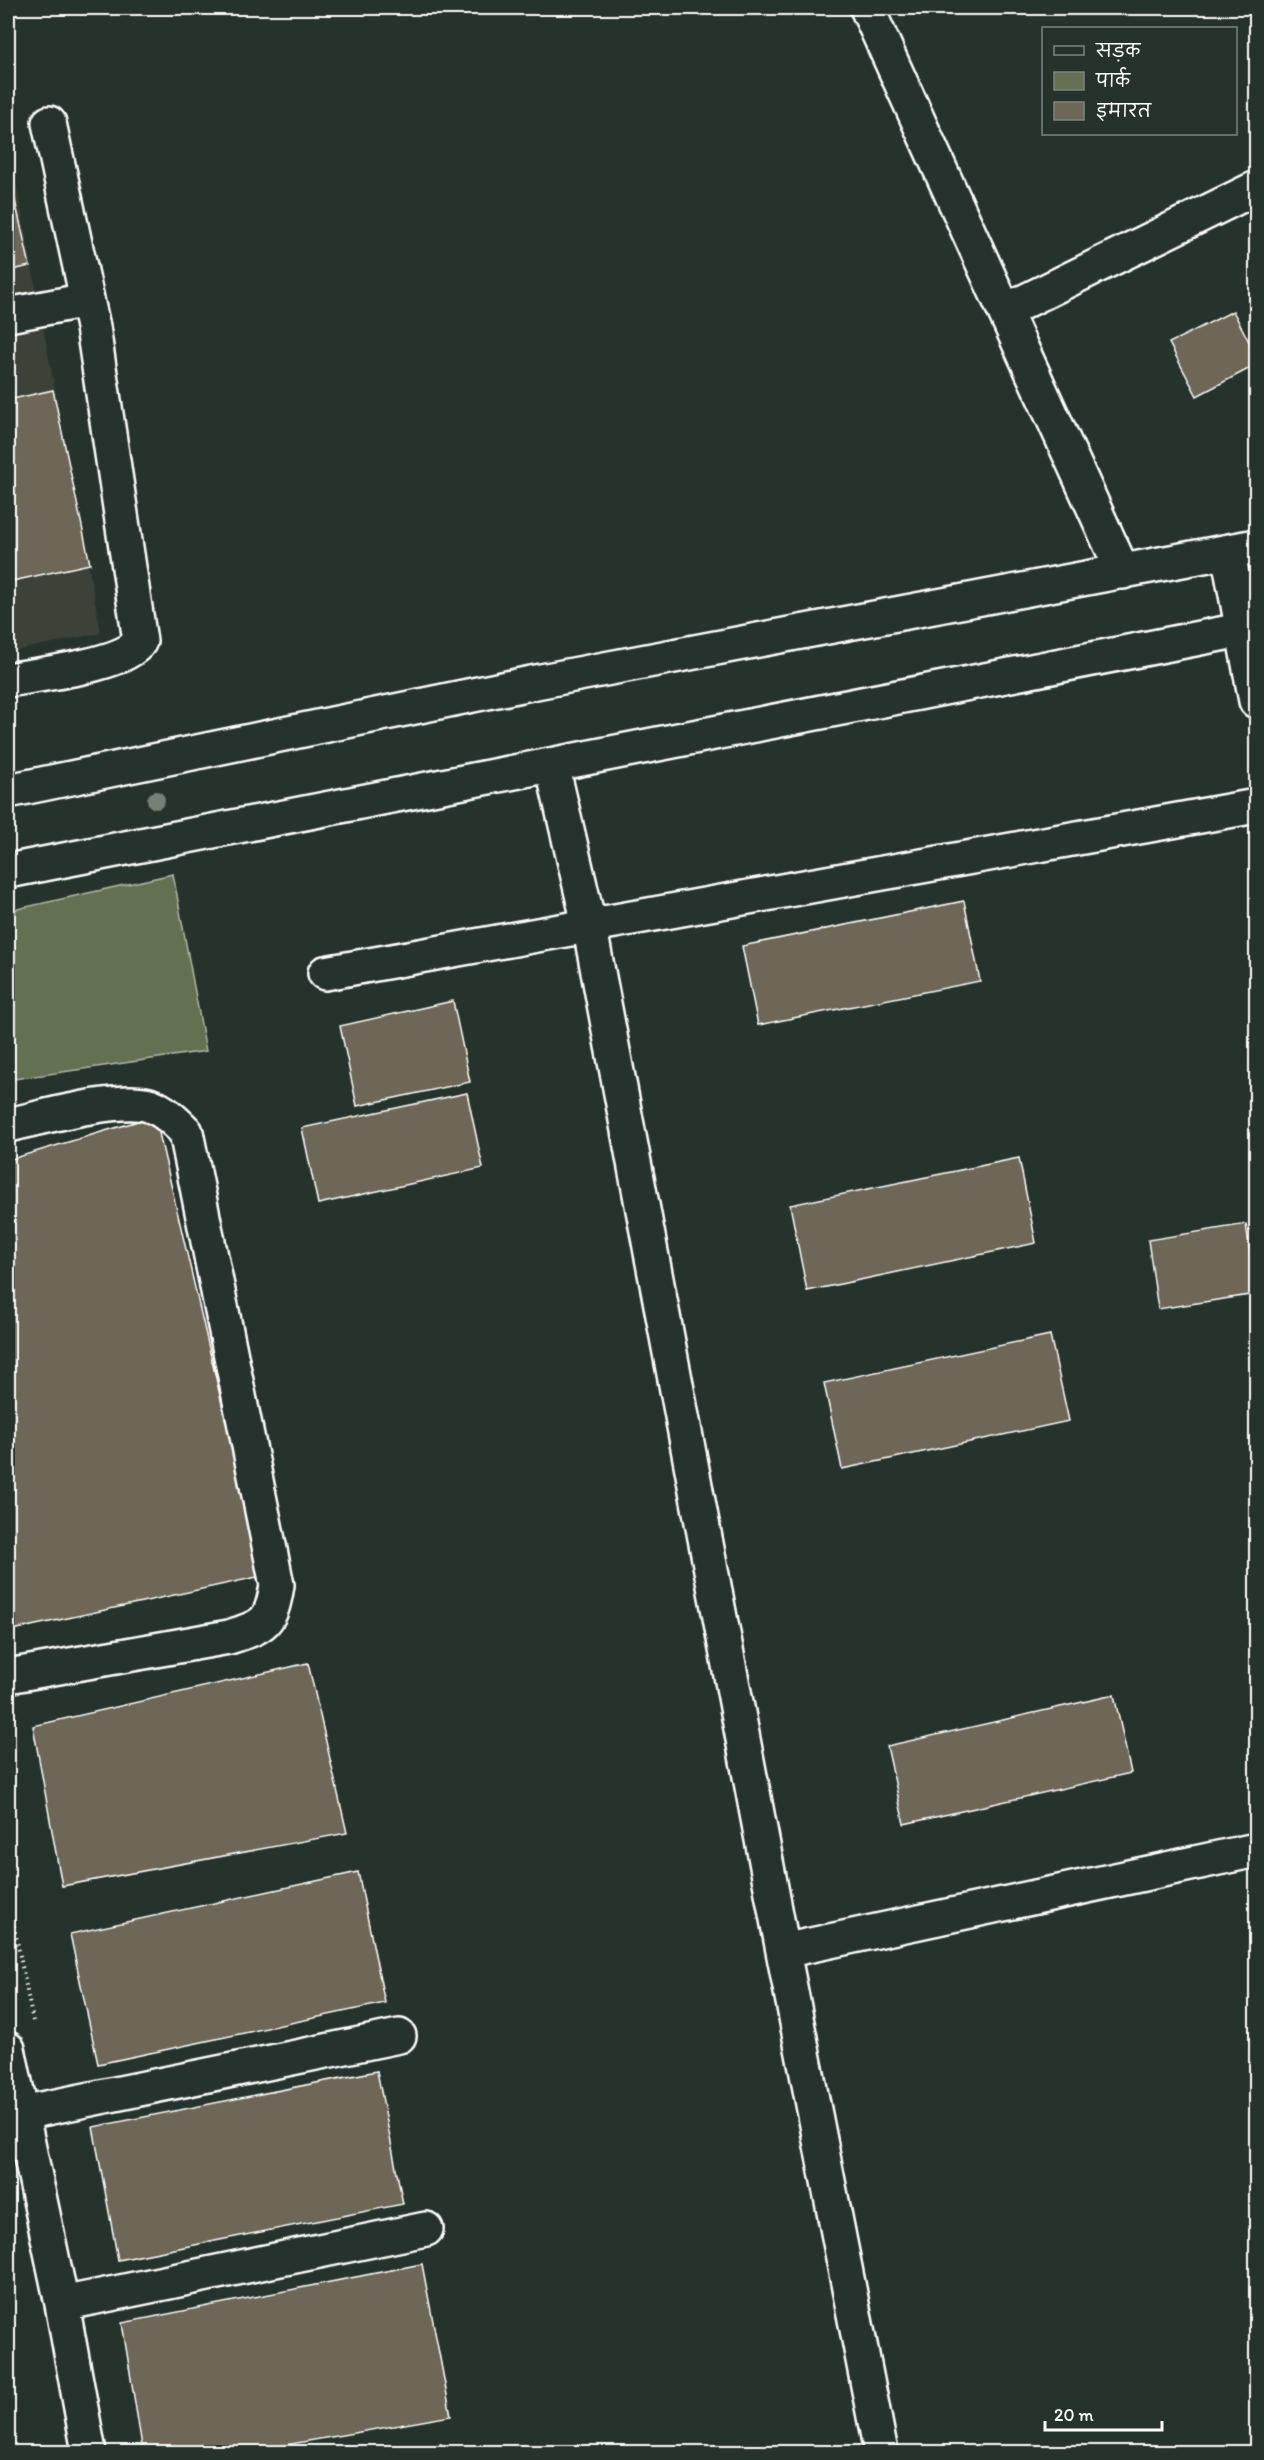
<svg xmlns="http://www.w3.org/2000/svg" width="1264" height="2460" viewBox="0 0 1264 2460" font-family="Itim,'Playpen Sans Deva',sans-serif">
  <style>
    .built { fill: #3c4239 }
    .green { fill: #647152; stroke: #b2b8a8; stroke-width: 1.5 }
    .building { fill: #6e6656; stroke: #fff; stroke-width: 1.5 }
    .lines { fill: none; stroke-linecap: round; stroke-linejoin: round }
    .minor-casing { stroke: #fff; stroke-width: 38 }
    .major-casing { stroke: #fff; stroke-width: 38 }
    .path { stroke: #fff; stroke-width: 4; stroke-dasharray: 1.5 4.5; stroke-linecap: butt }
    .minor { stroke: #26332d; stroke-width: 33 }
    .major { stroke: #26332d; stroke-width: 33 }
    .tree { fill: #778076 }
  </style>
  <rect width="100%" height="100%" fill="#26332d"/>
  <filter id="ink" filterUnits="userSpaceOnUse"><feTurbulence type="fractalNoise" baseFrequency=".0167" numOctaves="2"/><feDisplacementMap in="SourceGraphic" scale="12" xChannelSelector="R" yChannelSelector="G"/><feConvolveMatrix kernelMatrix="1 2 1 2 8 2 1 2 1" color-interpolation-filters="sRGB"/></filter>
  <g filter="url(#ink)">
    <path class="built" d="M 8,141 L 101,633 L 8,652 Z"/>
    <path class="green" d="M 173,874 L 206,1051 L 8,1080 L 8,911 Z"/>
    <path class="building" d="M 8,170 L 30,266 L 8,271 Z
      M 1233,311 L 1256,355 L 1256,365 L 1197,396 L 1169,343 Z
      M 53,390 L 90,564 L 8,582 L 8,400 Z
      M 964,901 L 980,981 L 758,1025 L 742,946 Z
      M 453,1001 L 470,1082 L 357,1106 L 340,1026 Z
      M 467,1093 L 483,1168 L 318,1204 L 302,1128 Z
      M 155,1116 L 262,1576 L 8,1631 L 8,1480 L 11,1480 L 8,1463 L 8,1160 Z
      M 1019,1158 L 1036,1243 L 807,1291 L 790,1205 Z
      M 1246,1224 L 1256,1294 L 1158,1309 L 1148,1240 Z
      M 1050,1335 L 1069,1421 L 842,1469 L 824,1383 Z
      M 308,1663 L 347,1833 L 62,1886 L 33,1726 Z
      M 1114,1695 L 1131,1773 L 904,1824 L 887,1746 Z
      M 358,1872 L 385,2003 L 98,2064 L 70,1934 Z
      M 377,2071 L 403,2204 L 118,2260 L 93,2127 Z
      M 422,2264 L 451,2416 L 246,2452 L 143,2452 L 122,2323 Z
      M 441,2444 L 442,2452 L 397,2452 Z"/>
    <g class="lines">
      <defs>
        <path id="minor" d="M 867,8 L 1123,572
          M 1005,311 L 1256,188
          M 8,315 L 87,300
          M 1228,552 L 1256,701
          M 8,680 C 39,674 124,666 140,641 L 93,327 L 49,123
          M 552,765 L 589,924 L 783,1951 L 881,2452
          M 325,973 L 1256,806
          M 8,1125 C 41,1118 118,1096 149,1105 C 164,1110 175,1121 186,1132 L 277,1585 C 271,1623 265,1626 229,1637 L 8,1676
          M 783,1951 L 1256,1850
          M 8,2049 L 62,2304 L 89,2452
          M 22,2113 L 399,2036
          M 62,2304 L 426,2229"/>
        <path id="major" d="M 8,791 L 536,682 L 1256,546
          M 8,871 L 1256,627"/>
      </defs>
      <use href="#minor" class="minor-casing"/>
      <use href="#major" class="major-casing"/>
      <path class="path" d="M 8,1896 L 33,2021"/>
      <use href="#minor" class="minor"/>
      <use href="#major" class="major"/>
    </g>
    <circle class="tree" cx="156" cy="800" r="9"/>
  </g>
  <rect width="1264" height="2460" fill="none" stroke="#26332d" stroke-width="30"/>
  <rect x="15" y="15" width="1234" height="2430" fill="none" stroke="#fff" stroke-width="2" filter="url(#ink)"/>
  <rect x="1042" y="27" width="195" height="108" fill="#26332d" stroke="#7d8581" stroke-width="1.5"/>
  <rect x="1054" y="46" width="30" height="9" fill="#26332d" stroke="#7d8581" stroke-width="1.5"/>
  <text x="1096" y="57" font-size="18" fill="#ffffff">सड़क</text>
  <rect x="1054" y="72" width="30" height="18" fill="#647152" stroke="#7d8581" stroke-width="1.5"/>
  <text x="1096" y="87" font-size="18" fill="#ffffff">पार्क</text>
  <rect x="1054" y="102" width="30" height="18" fill="#6e6656" stroke="#7d8581" stroke-width="1.5"/>
  <text x="1096" y="117" font-size="18" fill="#ffffff">इमारत</text>
  <path d="M1045 2421v9h117v-9" fill="none" stroke="#ffffff" stroke-width="3"/>
  <text x="1054" y="2421" font-size="18" fill="#ffffff" stroke="#26332d" stroke-width="4.5" paint-order="stroke">20 m</text>
</svg>
